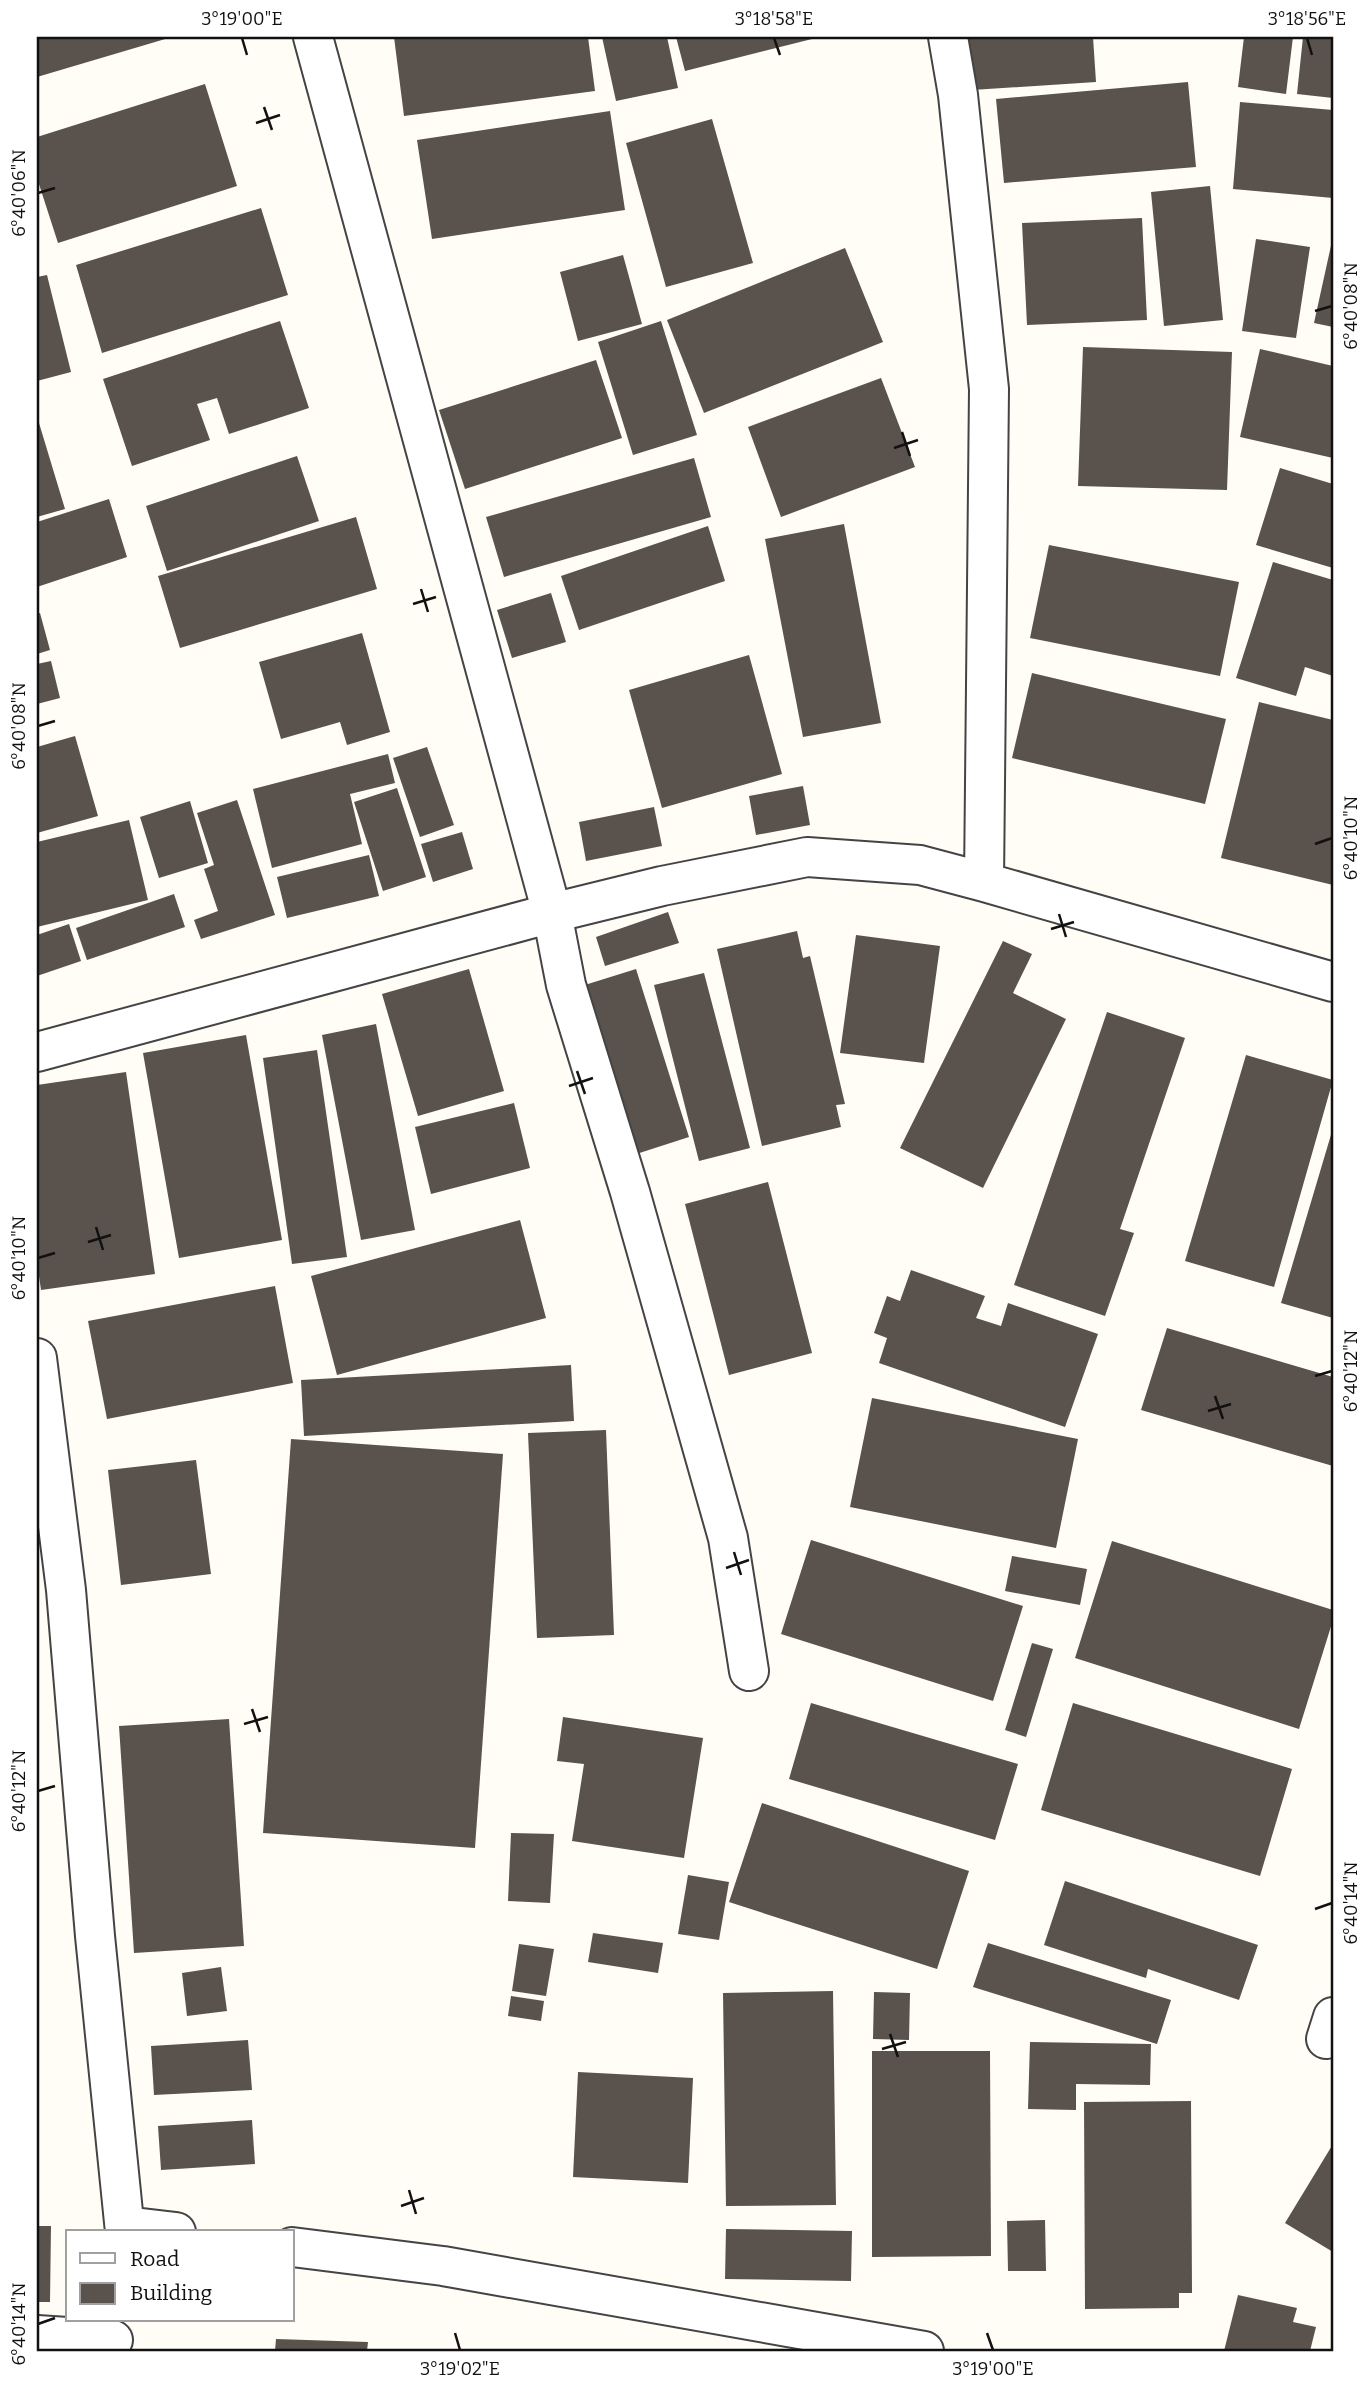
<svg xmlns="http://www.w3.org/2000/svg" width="1370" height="2388" viewBox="0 0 1370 2388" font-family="Bitter,serif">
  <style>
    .building { fill: #5a524d }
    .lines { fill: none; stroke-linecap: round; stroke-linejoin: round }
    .street-casing { stroke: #444; stroke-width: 42 }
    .street { stroke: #fff; stroke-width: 38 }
    .ticks { fill: none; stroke: #111; stroke-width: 2.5 }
    .neatline { fill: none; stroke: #111; stroke-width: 2.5 }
    .ticks-label { font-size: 18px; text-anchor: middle; fill: #111 }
  </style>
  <rect width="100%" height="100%" fill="#fffdf5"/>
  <path class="building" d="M 37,37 L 172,37 L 37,77 Z
    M 394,37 L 588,37 L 595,91 L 404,116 Z
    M 602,37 L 667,37 L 678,88 L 616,101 Z
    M 676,37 L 816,37 L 816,38 L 685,71 Z
    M 969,37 L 1093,37 L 1096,82 L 972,90 Z
    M 1244,37 L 1293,37 L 1286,94 L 1238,87 Z
    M 1303,37 L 1333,37 L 1333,98 L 1297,94 Z
    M 1188,82 L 1196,167 L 1004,183 L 996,99 Z
    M 205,84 L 237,186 L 58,243 L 37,178 L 37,137 Z
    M 1240,102 L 1333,110 L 1333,198 L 1233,189 Z
    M 610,111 L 625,210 L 432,239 L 417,140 Z
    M 712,119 L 753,263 L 666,287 L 626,143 Z
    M 1210,186 L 1223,320 L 1164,326 L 1151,192 Z
    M 261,208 L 288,295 L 102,353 L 76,265 Z
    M 1142,218 L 1147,320 L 1027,325 L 1022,223 Z
    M 1256,239 L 1310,247 L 1296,338 L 1242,331 Z
    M 1332,241 L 1333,241 L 1333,327 L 1314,323 Z
    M 845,248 L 883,342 L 704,413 L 667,320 Z
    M 623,255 L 642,324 L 578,341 L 560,272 Z
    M 47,275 L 71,372 L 37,381 L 37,277 Z
    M 280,321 L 309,408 L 229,434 L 217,398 L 197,404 L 210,440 L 132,466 L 103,379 Z
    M 661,321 L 697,435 L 633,455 L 598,342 Z
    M 1083,347 L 1232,352 L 1227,490 L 1078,486 Z
    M 1260,349 L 1333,366 L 1333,458 L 1240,437 Z
    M 596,360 L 622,438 L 465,489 L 439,410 Z
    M 881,378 L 915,467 L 781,517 L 748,427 Z
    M 39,423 L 65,509 L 37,517 L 37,424 Z
    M 297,456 L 319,521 L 167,571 L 146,506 Z
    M 694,458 L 711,517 L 504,577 L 486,517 Z
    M 1280,468 L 1333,484 L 1333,568 L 1256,545 Z
    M 109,499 L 127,557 L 37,587 L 37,522 Z
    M 356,517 L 377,589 L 180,648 L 158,576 Z
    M 844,524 L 881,723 L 803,737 L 765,539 Z
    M 708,526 L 725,581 L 579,630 L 561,576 Z
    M 1049,545 L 1239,582 L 1220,676 L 1030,638 Z
    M 1273,562 L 1333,580 L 1333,676 L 1305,667 L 1296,696 L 1236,678 Z
    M 551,593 L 566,642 L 512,658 L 497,610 Z
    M 40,613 L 50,650 L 37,654 L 37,614 Z
    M 362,633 L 390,732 L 347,745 L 340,722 L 281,739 L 259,662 Z
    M 749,655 L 782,774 L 662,808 L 629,690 Z
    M 51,661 L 60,698 L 37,704 L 37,664 Z
    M 1032,673 L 1226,719 L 1205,804 L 1012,758 Z
    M 1259,702 L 1333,720 L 1333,885 L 1221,858 Z
    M 75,736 L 98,816 L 37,833 L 37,747 Z
    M 427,747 L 454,825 L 420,837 L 393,758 Z
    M 388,754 L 395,783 L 350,794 L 362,844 L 272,868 L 253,789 Z
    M 803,786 L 810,825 L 756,835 L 749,796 Z
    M 397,788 L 426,877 L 383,891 L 354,802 Z
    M 237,800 L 275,915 L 201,939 L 194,920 L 218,911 L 204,869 L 214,865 L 197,813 Z
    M 190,801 L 208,863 L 159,878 L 140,817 Z
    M 654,807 L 662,846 L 586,861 L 579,822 Z
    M 129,820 L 148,900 L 37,927 L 37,842 Z
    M 462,832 L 473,869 L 433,882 L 421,844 Z
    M 369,855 L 379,896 L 287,918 L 277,877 Z
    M 174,894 L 185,927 L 87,960 L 76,928 Z
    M 668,912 L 679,943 L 605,966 L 596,937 Z
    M 69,924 L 81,961 L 37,976 L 37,935 Z
    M 797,931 L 803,958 L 810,956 L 845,1104 L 836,1105 L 841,1127 L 762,1146 L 717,949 Z
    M 856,935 L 940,946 L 924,1063 L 840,1053 Z
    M 1003,941 L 1032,954 L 1013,993 L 1066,1019 L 983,1188 L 900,1148 Z
    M 469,969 L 504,1091 L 418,1116 L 382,994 Z
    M 636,969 L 689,1137 L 624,1158 L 572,989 Z
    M 704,973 L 750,1148 L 699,1161 L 654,985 Z
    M 1107,1012 L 1185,1038 L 1120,1229 L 1134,1233 L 1105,1316 L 1014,1285 Z
    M 376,1024 L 415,1230 L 361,1240 L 322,1035 Z
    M 246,1035 L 282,1240 L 179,1258 L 143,1053 Z
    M 317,1050 L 347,1257 L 292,1264 L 263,1058 Z
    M 1246,1055 L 1333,1080 L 1274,1287 L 1185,1261 Z
    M 126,1072 L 155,1274 L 41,1290 L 37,1262 L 37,1085 Z
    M 514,1103 L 530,1168 L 431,1194 L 415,1127 Z
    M 1333,1128 L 1333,1318 L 1281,1303 Z
    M 768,1182 L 812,1353 L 729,1375 L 685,1204 Z
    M 520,1220 L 546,1318 L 337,1375 L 311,1276 Z
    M 911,1270 L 985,1296 L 976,1318 L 1001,1326 L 1008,1303 L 1098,1334 L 1065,1427 L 879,1363 L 887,1338 L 874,1333 L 887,1296 L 900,1301 Z
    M 275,1286 L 293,1383 L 107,1419 L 88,1321 Z
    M 1167,1328 L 1333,1377 L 1333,1466 L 1141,1410 Z
    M 571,1365 L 574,1421 L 304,1436 L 301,1380 Z
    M 872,1398 L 1078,1439 L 1056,1548 L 850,1507 Z
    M 606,1430 L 614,1635 L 537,1638 L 528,1433 Z
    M 291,1439 L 503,1454 L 475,1848 L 263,1833 Z
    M 196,1460 L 211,1574 L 121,1585 L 108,1470 Z
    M 811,1540 L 1023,1606 L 993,1701 L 781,1634 Z
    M 1112,1541 L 1333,1610 L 1333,1620 L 1299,1729 L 1075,1658 Z
    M 1012,1556 L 1087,1569 L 1080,1605 L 1005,1591 Z
    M 1032,1643 L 1053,1649 L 1026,1737 L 1005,1730 Z
    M 811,1703 L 1018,1764 L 995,1840 L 789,1779 Z
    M 1073,1703 L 1292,1769 L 1260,1876 L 1041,1810 Z
    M 563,1717 L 703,1738 L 684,1858 L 572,1841 L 584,1764 L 557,1761 Z
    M 229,1719 L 244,1946 L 134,1953 L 119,1726 Z
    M 762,1803 L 969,1871 L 937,1969 L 729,1902 Z
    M 511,1833 L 554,1834 L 550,1903 L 508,1901 Z
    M 688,1875 L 729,1882 L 719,1940 L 678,1934 Z
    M 1065,1881 L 1258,1945 L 1239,2000 L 1148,1969 L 1146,1978 L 1044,1945 Z
    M 593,1933 L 663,1943 L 658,1973 L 588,1962 Z
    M 988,1943 L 1171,2000 L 1157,2044 L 973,1987 Z
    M 519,1944 L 554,1949 L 546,1996 L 512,1991 Z
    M 221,1967 L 227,2011 L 187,2016 L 182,1973 Z
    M 833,1991 L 836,2205 L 726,2206 L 723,1993 Z
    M 874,1992 L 910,1993 L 909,2040 L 873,2039 Z
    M 511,1996 L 544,2001 L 541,2021 L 508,2016 Z
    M 248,2040 L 252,2090 L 154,2095 L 151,2046 Z
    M 1030,2042 L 1151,2044 L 1150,2085 L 1076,2084 L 1076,2110 L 1028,2109 Z
    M 872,2051 L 990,2051 L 991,2256 L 872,2257 Z
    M 578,2072 L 693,2078 L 688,2183 L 573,2177 Z
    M 1191,2101 L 1192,2293 L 1179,2293 L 1179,2308 L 1085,2309 L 1084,2102 Z
    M 252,2120 L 255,2164 L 161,2170 L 158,2126 Z
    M 1333,2144 L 1333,2252 L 1285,2223 Z
    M 1045,2220 L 1046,2271 L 1008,2271 L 1007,2221 Z
    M 37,2226 L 51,2226 L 50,2302 L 37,2302 Z
    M 726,2229 L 852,2231 L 851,2281 L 725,2279 Z
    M 1238,2295 L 1297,2308 L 1293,2322 L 1316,2327 L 1310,2351 L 1224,2351 Z
    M 276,2339 L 368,2342 L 367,2351 L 275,2351 Z"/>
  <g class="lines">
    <defs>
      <path id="street" d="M 313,37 L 552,913 L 566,985 L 630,1192 L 728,1538 L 749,1671
        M 948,37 L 958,95 L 989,389 L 984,882
        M 37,1052 L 552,913 L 662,886 L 807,857 L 920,865 L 984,882 L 1333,982
        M 37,1358 L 66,1590 L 95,1936 L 125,2232
        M 1326,2039 L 1333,2017
        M 125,2226 L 176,2232
        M 292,2247 L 443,2266 L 924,2351
        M 37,2335 L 113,2340"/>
    </defs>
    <use href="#street" class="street-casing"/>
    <use href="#street" class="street"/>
  </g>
  <path class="ticks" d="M 242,38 L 247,55M 774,38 L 780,55M 1307,38 L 1312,55M 264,107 L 272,130M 256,123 L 280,115M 38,193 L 55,188M 1315,311 L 1332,306M 902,432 L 910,456M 894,448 L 918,440M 421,589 L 428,612M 413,604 L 436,597M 38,726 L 55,721M 1315,844 L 1332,838M 1059,914 L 1066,937M 1051,929 L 1074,922M 577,1071 L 585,1094M 569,1086 L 593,1078M 96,1227 L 103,1250M 88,1242 L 111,1235M 38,1258 L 55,1253M 1315,1376 L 1332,1371M 1215,1396 L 1223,1419M 1208,1411 L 1231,1404M 734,1552 L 741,1575M 726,1568 L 749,1560M 252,1709 L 260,1732M 244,1724 L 268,1717M 38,1791 L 55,1786M 1315,1909 L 1332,1903M 890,2034 L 898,2057M 882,2049 L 906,2042M 409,2190 L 416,2214M 401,2206 L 424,2198M 38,2324 L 55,2318M 455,2333 L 460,2350M 987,2333 L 993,2350"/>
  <rect width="1370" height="2388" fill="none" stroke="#ffffff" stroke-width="77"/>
  <rect x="66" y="2230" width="228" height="91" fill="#ffffff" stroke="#a0a0a0" stroke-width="2"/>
  <rect x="80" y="2253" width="35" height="10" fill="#ffffff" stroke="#a0a0a0" stroke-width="2"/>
  <text x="130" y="2266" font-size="21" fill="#111111">Road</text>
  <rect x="80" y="2283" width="35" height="21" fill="#5a524d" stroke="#a0a0a0" stroke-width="2"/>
  <text x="130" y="2300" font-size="21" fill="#111111">Building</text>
  <rect x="38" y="38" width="1294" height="2312" class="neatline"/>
  <g class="ticks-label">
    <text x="242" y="25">3°19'00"E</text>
    <text x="774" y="25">3°18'58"E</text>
    <text x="1307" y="25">3°18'56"E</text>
    <text transform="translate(19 193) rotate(-90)" y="6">6°40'06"N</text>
    <text transform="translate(1351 306) rotate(-90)" y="6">6°40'08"N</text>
    <text transform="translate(19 726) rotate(-90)" y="6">6°40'08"N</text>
    <text transform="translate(1351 838) rotate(-90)" y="6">6°40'10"N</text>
    <text transform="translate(19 1258) rotate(-90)" y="6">6°40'10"N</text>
    <text transform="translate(1351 1371) rotate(-90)" y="6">6°40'12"N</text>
    <text transform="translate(19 1791) rotate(-90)" y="6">6°40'12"N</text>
    <text transform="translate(1351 1903) rotate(-90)" y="6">6°40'14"N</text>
    <text transform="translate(19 2324) rotate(-90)" y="6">6°40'14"N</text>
    <text x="460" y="2375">3°19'02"E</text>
    <text x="993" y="2375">3°19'00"E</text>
  </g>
</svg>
